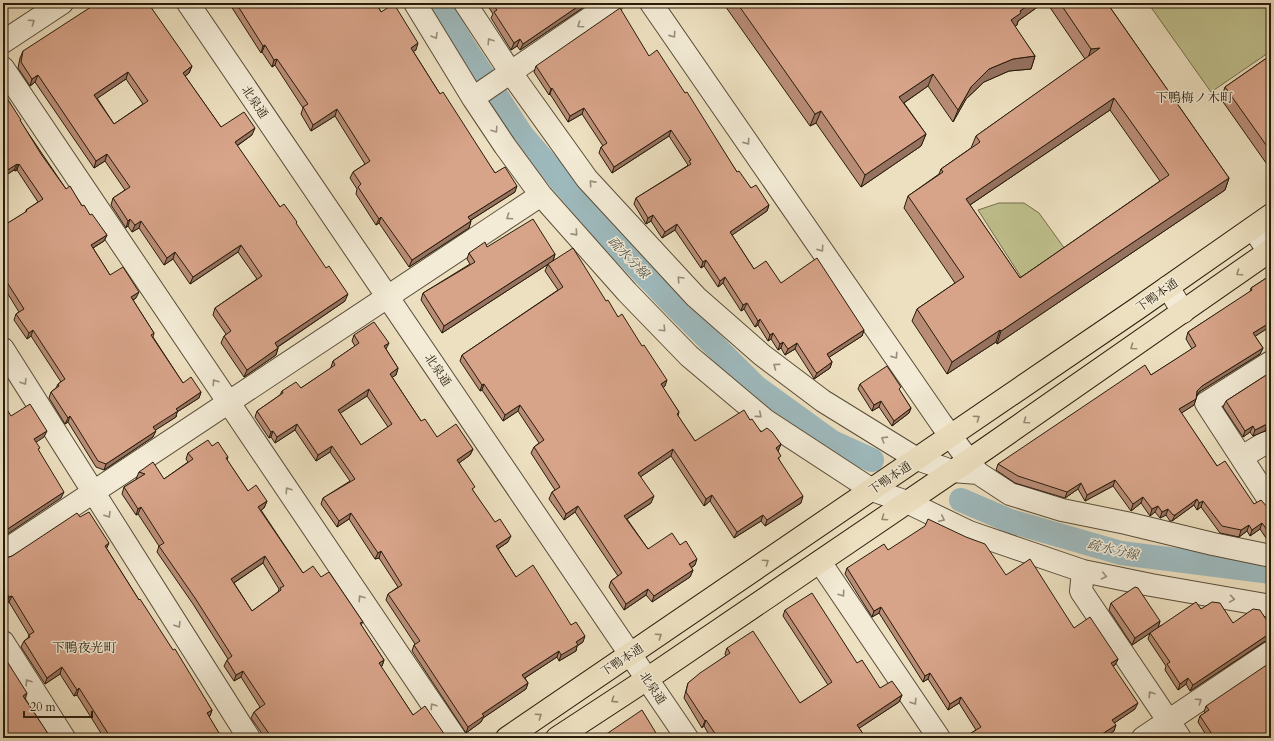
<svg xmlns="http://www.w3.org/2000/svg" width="1274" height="741" viewBox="0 0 1274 741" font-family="Cardo,'Noto Serif JP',serif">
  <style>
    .green { fill: #bfc08d; stroke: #746e4c }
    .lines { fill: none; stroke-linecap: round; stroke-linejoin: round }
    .canal { stroke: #9ebabe; stroke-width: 24 }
    .minor-casing { stroke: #594d38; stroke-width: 24 }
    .major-casing { stroke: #281c0b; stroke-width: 24 }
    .minor { stroke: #f3ebd6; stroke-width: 22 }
    .major { stroke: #ede0c0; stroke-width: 22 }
    .wall { fill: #b98c76; stroke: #281c0b; fill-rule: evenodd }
    .shaded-wall { fill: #967260; stroke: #281c0b }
    .building { fill: #d7a389; stroke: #281c0b; fill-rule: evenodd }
    .oneway { stroke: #988e7b }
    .oneway2 { stroke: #94886f }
    .labels { text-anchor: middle; stroke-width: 3; stroke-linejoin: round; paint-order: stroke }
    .street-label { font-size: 12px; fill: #281c0b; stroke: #f3ebd6 }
    .neighbourhood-label { font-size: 13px; fill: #281c0b; stroke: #f3ebd6 }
    .water-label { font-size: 13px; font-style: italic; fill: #51534a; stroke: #f3ebd6 }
  </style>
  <rect width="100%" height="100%" fill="#ede0c0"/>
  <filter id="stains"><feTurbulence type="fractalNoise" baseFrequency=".005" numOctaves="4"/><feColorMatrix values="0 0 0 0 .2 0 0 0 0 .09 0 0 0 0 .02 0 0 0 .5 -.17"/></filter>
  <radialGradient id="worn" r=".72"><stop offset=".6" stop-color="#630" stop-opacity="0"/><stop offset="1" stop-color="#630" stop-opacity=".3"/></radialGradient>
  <path class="green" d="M 1148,3 L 1271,3 L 1271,51 L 1211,92 Z
    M 999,203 L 1024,203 L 1039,213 L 1065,249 L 1021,277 L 978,210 Z"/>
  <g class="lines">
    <path class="canal" d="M 438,3 L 463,45 L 522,135 L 610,238 L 681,312 L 756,387 L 832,442 L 872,460
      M 961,500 L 1010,521 L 1121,553 L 1271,572"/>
    <defs>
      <path id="minor" d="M 188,3 L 687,738
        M 415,3 L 473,98 L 505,146 L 541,195 L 627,292 L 689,356 L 765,420 L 872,490 L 907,502 L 969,532 L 1083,571 L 1151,585 L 1271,606
        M 465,3 L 511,73 L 587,179 L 696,297 L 762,355 L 823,401 L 917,459 L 952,471 L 978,473 L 1010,494 L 1062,510 L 1126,523 L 1213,544 L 1271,556
        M 651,3 L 941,423 L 978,473
        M 3,42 L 62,3
        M 3,68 L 455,738
        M 473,98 L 612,3
        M 1253,228 L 1271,255
        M 1168,287 L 1183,312
        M 3,349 L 249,738
        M 1271,362 L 1206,403 L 1271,503
        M 1242,457 L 1265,443
        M 3,552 L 541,195
        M 820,562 L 939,738
        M 1083,571 L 1081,591 L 1180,738
        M 3,642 L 64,738
        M 1143,738 L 1271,652"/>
      <path id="major" d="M 507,738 L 1138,308 L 1271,215
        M 557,738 L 647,679 L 984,450 L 1271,250"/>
    </defs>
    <use href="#minor" class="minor-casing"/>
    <use href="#major" class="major-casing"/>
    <use href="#minor" class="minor"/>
    <use href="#major" class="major"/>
  </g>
  <path class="wall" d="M 229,3 L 376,3 L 381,12 L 416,50 L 413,51 L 440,94 L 495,173 L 515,192 L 471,220 L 469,228 L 409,267 L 379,223 L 376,225 L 356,194 L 357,189 L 350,178 L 353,172 L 365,164 L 335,116 L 311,131 L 301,114 L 303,108 L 275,65 L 272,67 L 262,52 L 261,53 Z
    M 486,3 L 590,3 L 520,50 L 517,46 L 511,50 L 491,18 L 493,14 Z
    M 723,3 L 1043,3 L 1018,21 L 1017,25 L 1015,27 L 1035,56 L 1031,69 L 1009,71 L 984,82 L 966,99 L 953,122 L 928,86 L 904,103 L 926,134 L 921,146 L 861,187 L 816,123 L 810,126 Z
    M 1047,3 L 1107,3 L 1229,178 L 1225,190 L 997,344 L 996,342 L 947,374 L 912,321 L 917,309 L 955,283 L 904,208 L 908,196 L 939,174 L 941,169 L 971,148 L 976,136 L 1085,59 ZM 1110,110 L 1160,181 L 1020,278 L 970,205 Z
    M 23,51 L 192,66 L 189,73 L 185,76 L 221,127 L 252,135 L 237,146 L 280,207 L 296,224 L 345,301 L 278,347 L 278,348 L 276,355 L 244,377 L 221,343 L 224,336 L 226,334 L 213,315 L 215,308 L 257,279 L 238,252 L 190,284 L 173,259 L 164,265 L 139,228 L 132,232 L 128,226 L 126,228 L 111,205 L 113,198 L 125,190 L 105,161 L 94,168 L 35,82 L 30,86 L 18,68 L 20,58 ZM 126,79 L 143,104 L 114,124 L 97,98 Z
    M 1271,55 L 1271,170 L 1221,99 L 1225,87 Z
    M 649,56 L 685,93 L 737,172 L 751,188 L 769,205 L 767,211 L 732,235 L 754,269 L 781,283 L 864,330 L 862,336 L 829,357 L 832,362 L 830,368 L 814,379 L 813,377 L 795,349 L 785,355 L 781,348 L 778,350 L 771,339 L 768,341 L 758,325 L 755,327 L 744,309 L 741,311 L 723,283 L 718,287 L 704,266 L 701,268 L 675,230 L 662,238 L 651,221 L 646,224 L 634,204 L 636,198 L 687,166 L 688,165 L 669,136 L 612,173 L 599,153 L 601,147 L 603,146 L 582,114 L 568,122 L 550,94 L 549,95 L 534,72 L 536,66 Z
    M 3,92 L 20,121 L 66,189 L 82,206 L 107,235 L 104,241 L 93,248 L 110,275 L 136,298 L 133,300 L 154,333 L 153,337 L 183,383 L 201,392 L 199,398 L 177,412 L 176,417 L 155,430 L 153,437 L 104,470 L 96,467 L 68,422 L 65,424 L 49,398 L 51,392 L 56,388 L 58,384 L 61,382 L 31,336 L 27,339 L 14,320 L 16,314 L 19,312 L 3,286 L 3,226 L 26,212 L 26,210 L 38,202 L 17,170 L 15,171 L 14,170 L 3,177 Z
    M 487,247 L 555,254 L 553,261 L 442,333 L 421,300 L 423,293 L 470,264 L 467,259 L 469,253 Z
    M 548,264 L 606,301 L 618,317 L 665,386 L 663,388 L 679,412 L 678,416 L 695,441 L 750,420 L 761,432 L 781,444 L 778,451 L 779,460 L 801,503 L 765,526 L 761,521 L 734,538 L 710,501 L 704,506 L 671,456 L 640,477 L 651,503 L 627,519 L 648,549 L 680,545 L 695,565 L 691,568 L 693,570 L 690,577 L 652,602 L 646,595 L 624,610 L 609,587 L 611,581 L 618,576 L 575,512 L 564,520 L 549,499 L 552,492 L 555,490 L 531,453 L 534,447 L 539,443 L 518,411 L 503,421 L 482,390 L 480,391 L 460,361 L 462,355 L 558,290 L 545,271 Z
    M 1271,275 L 1271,326 L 1255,336 L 1263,348 L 1260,354 L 1199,392 L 1197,396 L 1194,405 L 1181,413 L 1217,466 L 1254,504 L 1268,508 L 1271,539 L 1268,541 L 1260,529 L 1250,536 L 1247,531 L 1239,537 L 1220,533 L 1201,507 L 1197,510 L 1194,505 L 1172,521 L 1170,521 L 1166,515 L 1160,518 L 1155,512 L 1150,516 L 1141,503 L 1131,511 L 1113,486 L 1085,501 L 1078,489 L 1065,498 L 1015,483 L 996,470 L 998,464 L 1151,375 L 1192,349 L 1186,339 L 1188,332 L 1250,292 L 1251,288 Z
    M 354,335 L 386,349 L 398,368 L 396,375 L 392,377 L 421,421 L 437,437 L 473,449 L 470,455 L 459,463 L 473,491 L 508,542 L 498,549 L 516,577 L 571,625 L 583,642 L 577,646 L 576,651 L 559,661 L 557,657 L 525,678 L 528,683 L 526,689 L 483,718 L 481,722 L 466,733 L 412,651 L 414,645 L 415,644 L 386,600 L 388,594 L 398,587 L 379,558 L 375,559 L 349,519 L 337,527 L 321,504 L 323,498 L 350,481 L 330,452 L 316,461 L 295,430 L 275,443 L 271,437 L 269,438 L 255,417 L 257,411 L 280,395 L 282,391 L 301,388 L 331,368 L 331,367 L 333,361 L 355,346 L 352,341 ZM 367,396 L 388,427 L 361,445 L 340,413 Z
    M 1271,372 L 1271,432 L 1265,431 L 1253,436 L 1250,432 L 1243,437 L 1223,407 L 1226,401 Z
    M 860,384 L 900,391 L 911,408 L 909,413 L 892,426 L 879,407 L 872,411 L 858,389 Z
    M 212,446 L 228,457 L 227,460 L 248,491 L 267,501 L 264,508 L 261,510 L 303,573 L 321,577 L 363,622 L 361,625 L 384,660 L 382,666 L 381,667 L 413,715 L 447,738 L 265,738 L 251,718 L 254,712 L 260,707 L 241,677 L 234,681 L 224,666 L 227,660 L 228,659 L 193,604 L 157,552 L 159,546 L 138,514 L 136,515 L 122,494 L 124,487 L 137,479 L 136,479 L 139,472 L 164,479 L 188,462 L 186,459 L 188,453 ZM 263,563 L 279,589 L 278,592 L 252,611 L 234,583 Z
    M 1271,449 L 1271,463 L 1267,456 L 1269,450 Z
    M 80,517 L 107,549 L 139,600 L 212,710 L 210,716 L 209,717 L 222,738 L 104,738 L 77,695 L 74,696 L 60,674 L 45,684 L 21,647 L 24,641 L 28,638 L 29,635 L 9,602 L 7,604 L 3,598 L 3,557 L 6,558 L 12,556 Z
    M 888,550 L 1006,575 L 1074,628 L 1118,659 L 1115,665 L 1113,666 L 1135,709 L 1114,723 L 1114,731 L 1103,738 L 967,738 L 968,735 L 976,730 L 959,703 L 948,710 L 928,679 L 923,682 L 879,613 L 872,617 L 845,574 L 847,568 Z
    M 1111,603 L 1160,621 L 1158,627 L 1201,609 L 1233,623 L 1270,640 L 1264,642 L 1190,691 L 1186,684 L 1178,690 L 1165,670 L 1166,666 L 1148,639 L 1150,633 L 1132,645 L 1109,610 Z
    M 785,610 L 857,663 L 880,688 L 902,695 L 899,702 L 859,728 L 866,738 L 711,738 L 704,726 L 702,728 L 684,698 L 688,683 L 726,656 L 725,654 L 727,648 L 800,703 L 828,685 L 783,616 Z
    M 1206,706 L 1271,738 L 1208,738 L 1198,722 L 1200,716 L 1205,713 L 1204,712 Z"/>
  <path class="shaded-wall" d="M 583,3 L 590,3 L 520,50 L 523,44 Z
    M 1031,3 L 1043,3 L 1018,21 L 1017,25 L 1006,33 L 1011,20 L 1020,11 Z
    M 520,39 L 517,46 L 511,50 L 514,43 Z
    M 418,43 L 416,50 L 409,54 L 411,48 Z
    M 265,45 L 262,52 L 261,53 L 263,46 Z
    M 1100,48 L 1087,61 L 1091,49 Z
    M 1035,56 L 1031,69 L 1009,71 L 984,82 L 966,99 L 953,122 L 958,110 L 971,87 L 989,69 L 1013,59 Z
    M 277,59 L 275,65 L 272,67 L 274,60 Z
    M 192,66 L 189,73 L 180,80 L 183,73 Z
    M 128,72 L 126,79 L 92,102 L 94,95 Z
    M 933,74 L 928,86 L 895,109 L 899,97 Z
    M 38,75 L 35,82 L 30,86 L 32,79 Z
    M 552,88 L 550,94 L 549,95 L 551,89 Z
    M 1114,98 L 1110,110 L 961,211 L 966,199 Z
    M 584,108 L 582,114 L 568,122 L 570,116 Z
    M 337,109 L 335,116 L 311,131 L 313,125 Z
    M 821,111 L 816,123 L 810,126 L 815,114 Z
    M 255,128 L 252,135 L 232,149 L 235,142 Z
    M 671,130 L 669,136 L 612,173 L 614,167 Z
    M 926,134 L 921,146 L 861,187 L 865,175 Z
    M 107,154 L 105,161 L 94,168 L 96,161 Z
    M 17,164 L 14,170 L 3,177 L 3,173 Z
    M 19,164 L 17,170 L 15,171 L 18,165 Z
    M 1229,178 L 1225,190 L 997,344 L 1001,331 Z
    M 517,186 L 515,192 L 466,223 L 468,217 Z
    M 769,205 L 767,211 L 728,238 L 730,232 Z
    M 653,215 L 651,221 L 646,224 L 648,218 Z
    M 381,217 L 379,223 L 376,225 L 379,219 Z
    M 130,219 L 128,226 L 126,228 L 128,221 Z
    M 141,221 L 139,228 L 132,232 L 135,225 Z
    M 471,221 L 469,228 L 409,267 L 412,260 Z
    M 677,224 L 675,230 L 662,238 L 665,232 Z
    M 107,235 L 104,241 L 88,251 L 91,245 Z
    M 241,245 L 238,252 L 190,284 L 193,277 Z
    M 175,252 L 173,259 L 164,265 L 167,258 Z
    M 555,254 L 553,261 L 442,333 L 444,326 Z
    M 706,260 L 704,266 L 701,268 L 703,262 Z
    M 725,277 L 723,283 L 718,287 L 720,281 Z
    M 139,292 L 136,298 L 129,303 L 131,297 Z
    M 348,294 L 345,301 L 273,350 L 275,343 Z
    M 747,303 L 744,309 L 741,311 L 743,305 Z
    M 760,319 L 758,325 L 755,327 L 758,321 Z
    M 1271,322 L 1271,326 L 1251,339 L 1253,333 Z
    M 33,330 L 31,336 L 27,339 L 29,333 Z
    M 864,330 L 862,336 L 825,360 L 827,354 Z
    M 1000,330 L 996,342 L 947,374 L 952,362 Z
    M 773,333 L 771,339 L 768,341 L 770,335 Z
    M 783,342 L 781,348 L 778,350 L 780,344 Z
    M 389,343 L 386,349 L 381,352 L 384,346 Z
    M 797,343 L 795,349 L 785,355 L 788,349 Z
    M 278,348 L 276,355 L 244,377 L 247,370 Z
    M 1263,348 L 1260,354 L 1199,392 L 1195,398 L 1197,391 L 1202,386 Z
    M 832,362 L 830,368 L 814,379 L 817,373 Z
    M 398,368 L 396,375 L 388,380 L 390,374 Z
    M 667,380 L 665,386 L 659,391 L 661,384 Z
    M 484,384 L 482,390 L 480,391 L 482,385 Z
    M 369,389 L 367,396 L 336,416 L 338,410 Z
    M 201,392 L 199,398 L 177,412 L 176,417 L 151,433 L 153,427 L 176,409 Z
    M 1196,399 L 1194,405 L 1177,416 L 1179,409 Z
    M 881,401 L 879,407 L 872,411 L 874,405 Z
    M 520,405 L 518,411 L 503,421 L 505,415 Z
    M 911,408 L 909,413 L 892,426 L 894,421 Z
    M 70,416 L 68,422 L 65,424 L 68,418 Z
    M 297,424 L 295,430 L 275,443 L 277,437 Z
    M 1267,424 L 1265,431 L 1253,436 L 1255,430 Z
    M 1253,426 L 1250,432 L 1243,437 L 1245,431 Z
    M 47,431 L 44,437 L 32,445 L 34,439 Z
    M 156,431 L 153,437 L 104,470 L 106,464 Z
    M 273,431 L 271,437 L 269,438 L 271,432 Z
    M 781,444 L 778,451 L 773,455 L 776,448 Z
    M 332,446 L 330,452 L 316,461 L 318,455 Z
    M 473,449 L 470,455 L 455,466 L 457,460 Z
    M 673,449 L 671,456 L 636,480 L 638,473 Z
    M 1115,480 L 1113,486 L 1085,501 L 1087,495 Z
    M 1081,483 L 1078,489 L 1065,498 L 1067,492 Z
    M 64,492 L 61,498 L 3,537 L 3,532 Z
    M 712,495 L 710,501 L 704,506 L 706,499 Z
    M 654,496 L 651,503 L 622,522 L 624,516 Z
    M 803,496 L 801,503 L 765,526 L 767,520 Z
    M 1143,497 L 1141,503 L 1131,511 L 1133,504 Z
    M 1197,499 L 1194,505 L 1172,521 L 1175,515 Z
    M 267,501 L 264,508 L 256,514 L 258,507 Z
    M 1203,501 L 1201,507 L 1197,510 L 1199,503 Z
    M 578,506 L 575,512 L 564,520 L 566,514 Z
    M 1158,506 L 1155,512 L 1150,516 L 1152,509 Z
    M 141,507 L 138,514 L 136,515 L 138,509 Z
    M 1168,509 L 1166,515 L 1160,518 L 1162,512 Z
    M 351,513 L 349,519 L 337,527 L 339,521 Z
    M 763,515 L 761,521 L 734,538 L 737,532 Z
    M 1262,523 L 1260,529 L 1250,536 L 1252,530 Z
    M 1249,525 L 1247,531 L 1239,537 L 1241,530 Z
    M 1270,534 L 1271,534 L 1271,539 L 1268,541 Z
    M 511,536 L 508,542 L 493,552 L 496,546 Z
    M 109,543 L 106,550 L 105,546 Z
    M 381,551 L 379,558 L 375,559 L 378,553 Z
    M 265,556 L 263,563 L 229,586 L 231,579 Z
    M 697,559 L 695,565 L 686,571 L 689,564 Z
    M 693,570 L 690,577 L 652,602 L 654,596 Z
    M 648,589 L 646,595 L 624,610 L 626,604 Z
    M 12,596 L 9,602 L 7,604 L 9,597 Z
    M 881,607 L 879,613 L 872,617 L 874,611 Z
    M 1160,621 L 1158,628 L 1132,645 L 1135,638 Z
    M 1271,634 L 1271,640 L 1264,642 L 1190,691 L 1193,685 L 1266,636 Z
    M 585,636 L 583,642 L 577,646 L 576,651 L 559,661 L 561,655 L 576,642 Z
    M 559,651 L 557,657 L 520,681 L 522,675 Z
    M 1118,659 L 1115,665 L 1109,669 L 1111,663 Z
    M 384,660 L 382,666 L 376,670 L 379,663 Z
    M 62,667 L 60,674 L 45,684 L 47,678 Z
    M 243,671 L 241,677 L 234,681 L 236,675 Z
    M 930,673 L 928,679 L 923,682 L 925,676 Z
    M 1188,678 L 1186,684 L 1178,690 L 1180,684 Z
    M 528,683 L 526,689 L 483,718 L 481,722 L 466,733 L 468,727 L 482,714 Z
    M 79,688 L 77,695 L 74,696 L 77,690 Z
    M 27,693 L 25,700 L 23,696 Z
    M 902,695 L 899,702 L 855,731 L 857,725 Z
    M 961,697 L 959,703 L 948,710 L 950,704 Z
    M 1138,703 L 1135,709 L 1110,726 L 1112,720 Z
    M 212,710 L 210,716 L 204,720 L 207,713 Z
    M 706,720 L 704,726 L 702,728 L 705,721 Z
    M 1116,725 L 1114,731 L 1103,738 L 1096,738 Z
    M 827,734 L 825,738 L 823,738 L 823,736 Z"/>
  <path class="building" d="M 97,3 L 148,3 L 192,66 L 183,73 L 221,127 L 244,112 L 255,128 L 235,142 L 280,207 L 284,204 L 297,222 L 296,223 L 326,268 L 329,266 L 348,294 L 275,343 L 278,348 L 247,370 L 224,336 L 231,331 L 215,308 L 262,276 L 241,245 L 193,277 L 175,252 L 167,258 L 141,221 L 135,225 L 130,219 L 128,221 L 113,198 L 130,187 L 107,154 L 96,161 L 38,75 L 32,79 L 21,62 L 23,51 ZM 128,72 L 148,101 L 114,124 L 94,95 Z
    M 236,3 L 376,3 L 381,12 L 394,4 L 418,43 L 411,48 L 440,94 L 443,92 L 495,173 L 505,167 L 517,186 L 468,217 L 471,221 L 412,260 L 381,217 L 379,219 L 358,187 L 361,184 L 353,172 L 370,161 L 337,109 L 313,125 L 303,107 L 308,104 L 277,59 L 274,60 L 265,45 L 263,46 Z
    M 492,3 L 583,3 L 523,44 L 520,39 L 514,43 L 494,12 L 497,10 Z
    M 737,3 L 1031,3 L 1020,11 L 1021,13 L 1011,20 L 1035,56 L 1013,59 L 989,69 L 971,87 L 958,110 L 933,74 L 899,97 L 926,134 L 865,175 L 821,111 L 815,114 Z
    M 1060,3 L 1107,3 L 1229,178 L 1001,331 L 1000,330 L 952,362 L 917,309 L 964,277 L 908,196 L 943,172 L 941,169 L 980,142 L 976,136 L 1100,48 L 1091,49 ZM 1114,98 L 1169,175 L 1020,278 L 966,199 Z
    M 620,8 L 649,56 L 657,50 L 685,93 L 687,92 L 737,172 L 739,171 L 751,188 L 756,185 L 769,205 L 730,232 L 754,269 L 766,261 L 781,283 L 817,258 L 864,330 L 827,354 L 832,362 L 817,373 L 815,371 L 797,343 L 788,349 L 783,342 L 780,344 L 773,333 L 770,335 L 760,319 L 758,321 L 747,303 L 743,305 L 725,277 L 720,281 L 706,260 L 703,262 L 677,224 L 665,232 L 653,215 L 648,218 L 636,198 L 691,164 L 689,161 L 691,160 L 671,130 L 614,167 L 601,147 L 607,143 L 584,108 L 570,116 L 552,88 L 551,89 L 536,66 Z
    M 1271,55 L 1271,152 L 1225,87 Z
    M 3,92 L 21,120 L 20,120 L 41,154 L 66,189 L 70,186 L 82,206 L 84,205 L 90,215 L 92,214 L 107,235 L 91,245 L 110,275 L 123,267 L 139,292 L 131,297 L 154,333 L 151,335 L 183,383 L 191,377 L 201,392 L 176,409 L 178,411 L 153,427 L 156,431 L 106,464 L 98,461 L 70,416 L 68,418 L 51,392 L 59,386 L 58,384 L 65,379 L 33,330 L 29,333 L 16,314 L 24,309 L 3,276 L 3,226 L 27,211 L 26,210 L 43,199 L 19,164 L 18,165 L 17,164 L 3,173 Z
    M 533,219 L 555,254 L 444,326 L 423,293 L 475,262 L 469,253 L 485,242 L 487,247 Z
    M 573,248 L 606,301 L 608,300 L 618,317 L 622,314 L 642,346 L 644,345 L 667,380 L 661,384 L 679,412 L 677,414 L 695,441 L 744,410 L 750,420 L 752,419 L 761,432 L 767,428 L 772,432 L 781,444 L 776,448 L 781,456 L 778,458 L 803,496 L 767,520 L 763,515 L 737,532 L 712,495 L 706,499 L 673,449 L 638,473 L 654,496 L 624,516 L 648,549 L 672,533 L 680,545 L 686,541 L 697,559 L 689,564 L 693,570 L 654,596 L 648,589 L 626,604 L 611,581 L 622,573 L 578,506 L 566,514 L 552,492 L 560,487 L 534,447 L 544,440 L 520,405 L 505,415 L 484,384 L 482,385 L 462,355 L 563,287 L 548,264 Z
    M 1271,275 L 1271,322 L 1253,333 L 1263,348 L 1202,386 L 1197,391 L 1196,399 L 1179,409 L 1217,466 L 1225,461 L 1254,504 L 1261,500 L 1268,508 L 1271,509 L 1271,534 L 1270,534 L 1262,523 L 1252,530 L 1249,525 L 1241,530 L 1222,526 L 1203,501 L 1199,503 L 1197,499 L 1175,515 L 1173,515 L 1168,509 L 1162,512 L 1158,506 L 1152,509 L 1143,497 L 1133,504 L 1115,480 L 1087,495 L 1081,483 L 1067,492 L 1018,476 L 998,464 L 1145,365 L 1151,375 L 1196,346 L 1188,332 L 1252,290 L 1251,288 Z
    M 374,322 L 389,343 L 384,346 L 398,368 L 390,374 L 421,421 L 425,419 L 437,437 L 456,424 L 473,449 L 457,460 L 475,487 L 472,489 L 495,522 L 500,519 L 511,536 L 496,546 L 516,577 L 533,565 L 571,625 L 576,622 L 585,636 L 576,642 L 578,645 L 561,655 L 559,651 L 522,675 L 528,683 L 482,714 L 484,716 L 468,727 L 414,645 L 420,641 L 388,594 L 402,585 L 381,551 L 378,553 L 351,513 L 339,521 L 323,498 L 355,479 L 332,446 L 318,455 L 297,424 L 277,437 L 273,431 L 271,432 L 257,411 L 283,393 L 282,391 L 296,382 L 301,388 L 335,365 L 333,361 L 359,343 L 354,335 ZM 369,389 L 392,424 L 361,445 L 338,410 Z
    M 887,366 L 901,387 L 899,389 L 911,408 L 894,421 L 881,401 L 874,405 L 860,384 Z
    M 1271,372 L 1271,425 L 1267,424 L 1255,430 L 1253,426 L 1245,431 L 1226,401 Z
    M 30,404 L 47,431 L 34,439 L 40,448 L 38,449 L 64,492 L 3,532 L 3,410 L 6,408 L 11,416 Z
    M 208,440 L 212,446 L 218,442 L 228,457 L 226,458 L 248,491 L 256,485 L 267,501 L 258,507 L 303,573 L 313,566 L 321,577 L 329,572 L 363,622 L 360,623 L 384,660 L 379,663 L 413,715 L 425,706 L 447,738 L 272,738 L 254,712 L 265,704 L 243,671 L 236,675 L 227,660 L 232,656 L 195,598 L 159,546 L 164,543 L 141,507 L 138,509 L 124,487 L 145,474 L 139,472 L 153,462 L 164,479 L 193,459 L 188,453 ZM 265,556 L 284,586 L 280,588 L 281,590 L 252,611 L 231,579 Z
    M 89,512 L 109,543 L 105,546 L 139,600 L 140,599 L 173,650 L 175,649 L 212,710 L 207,713 L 222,738 L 111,738 L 79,688 L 77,690 L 62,667 L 47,678 L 24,641 L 30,637 L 29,635 L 34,632 L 12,596 L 9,597 L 3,587 L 3,557 L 6,558 L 12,556 L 77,513 L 80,517 Z
    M 928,519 L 966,537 L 985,544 L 1006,575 L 1030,559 L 1074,628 L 1090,617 L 1118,659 L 1111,663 L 1138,703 L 1112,720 L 1116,725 L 1096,738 L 969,738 L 968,735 L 981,727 L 961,697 L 950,704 L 930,673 L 925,676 L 881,607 L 874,611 L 847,568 L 884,544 L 888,550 L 925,526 Z
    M 1135,587 L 1138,588 L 1160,621 L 1135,638 L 1111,603 Z
    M 812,593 L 857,663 L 862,660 L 880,688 L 892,681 L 902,695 L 857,725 L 866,738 L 829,738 L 827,734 L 823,736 L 822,735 L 817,738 L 718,738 L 706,720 L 705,721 L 686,692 L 688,683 L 700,673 L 730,653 L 727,648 L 753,631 L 800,703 L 832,682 L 785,610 Z
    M 1196,602 L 1201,609 L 1212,602 L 1220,603 L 1233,623 L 1253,609 L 1260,610 L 1271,627 L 1271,634 L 1266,636 L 1193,685 L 1188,678 L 1180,684 L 1167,664 L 1170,662 L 1150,633 Z
    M 3,655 L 27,693 L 23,696 L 51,738 L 3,738 Z
    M 1271,662 L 1271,738 L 1212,738 L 1210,735 L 1212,734 L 1200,716 L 1209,710 L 1206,706 Z
    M 642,710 L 656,733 L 654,734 L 657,738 L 593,738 L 600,734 L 602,737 Z"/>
  <defs><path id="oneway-chevron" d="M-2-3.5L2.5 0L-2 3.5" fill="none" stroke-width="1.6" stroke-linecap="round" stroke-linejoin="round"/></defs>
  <g class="oneway">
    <use href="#oneway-chevron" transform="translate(32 22) rotate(-34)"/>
    <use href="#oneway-chevron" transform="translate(580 25) rotate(145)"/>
    <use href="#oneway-chevron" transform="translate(673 35) rotate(55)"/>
    <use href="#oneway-chevron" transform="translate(435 36) rotate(59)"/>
    <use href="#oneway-chevron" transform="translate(490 41) rotate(-123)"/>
    <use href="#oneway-chevron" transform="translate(495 130) rotate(56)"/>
    <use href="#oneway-chevron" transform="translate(747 142) rotate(55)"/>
    <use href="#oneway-chevron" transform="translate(592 183) rotate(-132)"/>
    <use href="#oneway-chevron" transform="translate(509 217) rotate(146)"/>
    <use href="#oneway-chevron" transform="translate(575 233) rotate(48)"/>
    <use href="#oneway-chevron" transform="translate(821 249) rotate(55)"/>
    <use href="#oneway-chevron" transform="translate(680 279) rotate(-133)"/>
    <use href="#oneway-chevron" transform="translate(663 329) rotate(46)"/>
    <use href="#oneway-chevron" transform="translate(895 356) rotate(55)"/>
    <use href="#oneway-chevron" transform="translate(776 366) rotate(-143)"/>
    <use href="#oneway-chevron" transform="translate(24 382) rotate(58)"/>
    <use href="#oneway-chevron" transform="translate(215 382) rotate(-124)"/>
    <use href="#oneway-chevron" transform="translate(759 415) rotate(40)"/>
    <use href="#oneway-chevron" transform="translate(884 439) rotate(-148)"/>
    <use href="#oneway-chevron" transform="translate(288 490) rotate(-124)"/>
    <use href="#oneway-chevron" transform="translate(108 515) rotate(58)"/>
    <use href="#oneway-chevron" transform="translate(942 519) rotate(25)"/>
    <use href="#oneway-chevron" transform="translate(1104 576) rotate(12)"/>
    <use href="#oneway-chevron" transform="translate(842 594) rotate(56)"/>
    <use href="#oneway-chevron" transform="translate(361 598) rotate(-124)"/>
    <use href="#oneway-chevron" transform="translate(1232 599) rotate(9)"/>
    <use href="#oneway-chevron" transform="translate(178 625) rotate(58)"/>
    <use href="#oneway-chevron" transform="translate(28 682) rotate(-123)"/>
    <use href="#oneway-chevron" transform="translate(1151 694) rotate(-124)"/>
    <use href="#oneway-chevron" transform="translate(1199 701) rotate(-34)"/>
    <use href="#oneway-chevron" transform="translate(914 702) rotate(56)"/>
    <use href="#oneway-chevron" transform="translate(433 706) rotate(-124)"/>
  </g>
  <g class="oneway2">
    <use href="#oneway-chevron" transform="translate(1239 273) rotate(145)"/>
    <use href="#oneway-chevron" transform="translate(1133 347) rotate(145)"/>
    <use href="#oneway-chevron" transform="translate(977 418) rotate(-34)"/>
    <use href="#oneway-chevron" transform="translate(1026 421) rotate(145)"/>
    <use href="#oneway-chevron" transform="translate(884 518) rotate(146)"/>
    <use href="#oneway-chevron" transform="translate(766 562) rotate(-34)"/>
    <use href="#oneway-chevron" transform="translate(659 636) rotate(-34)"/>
    <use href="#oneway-chevron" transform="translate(614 700) rotate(147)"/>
    <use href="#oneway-chevron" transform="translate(539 716) rotate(-34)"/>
  </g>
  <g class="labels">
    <g class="street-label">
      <text transform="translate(255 102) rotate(56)" y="4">北泉通</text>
      <text transform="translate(1157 295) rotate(-35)" y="4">下鴨本通</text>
      <text transform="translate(438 370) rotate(56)" y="4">北泉通</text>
      <text transform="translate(890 478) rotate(-34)" y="4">下鴨本通</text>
      <text transform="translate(622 660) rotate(-33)" y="4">下鴨本通</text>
      <text transform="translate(653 688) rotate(56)" y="4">北泉通</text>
    </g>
    <g class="neighbourhood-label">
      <text x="1194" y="102">下鴨梅ノ木町</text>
      <text x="84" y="652">下鴨夜光町</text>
    </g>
    <g class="water-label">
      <text transform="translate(629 257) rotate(46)" y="5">疏水分線</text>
      <text transform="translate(1113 549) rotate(13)" y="5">疏水分線</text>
    </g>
  </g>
  <rect width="1274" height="741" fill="none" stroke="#ede0c0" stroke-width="16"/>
  <rect x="4" y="4" width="1266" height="733" fill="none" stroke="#281c0b" stroke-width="2"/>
  <rect x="8" y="8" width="1258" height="725" fill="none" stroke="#281c0b"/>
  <path d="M24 711v6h68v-6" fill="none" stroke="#281c0b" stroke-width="2"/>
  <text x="30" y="711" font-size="12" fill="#281c0b" stroke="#f3ebd6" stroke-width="3" paint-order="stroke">20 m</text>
  <rect width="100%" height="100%" filter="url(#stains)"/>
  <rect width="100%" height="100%" fill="url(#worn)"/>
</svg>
